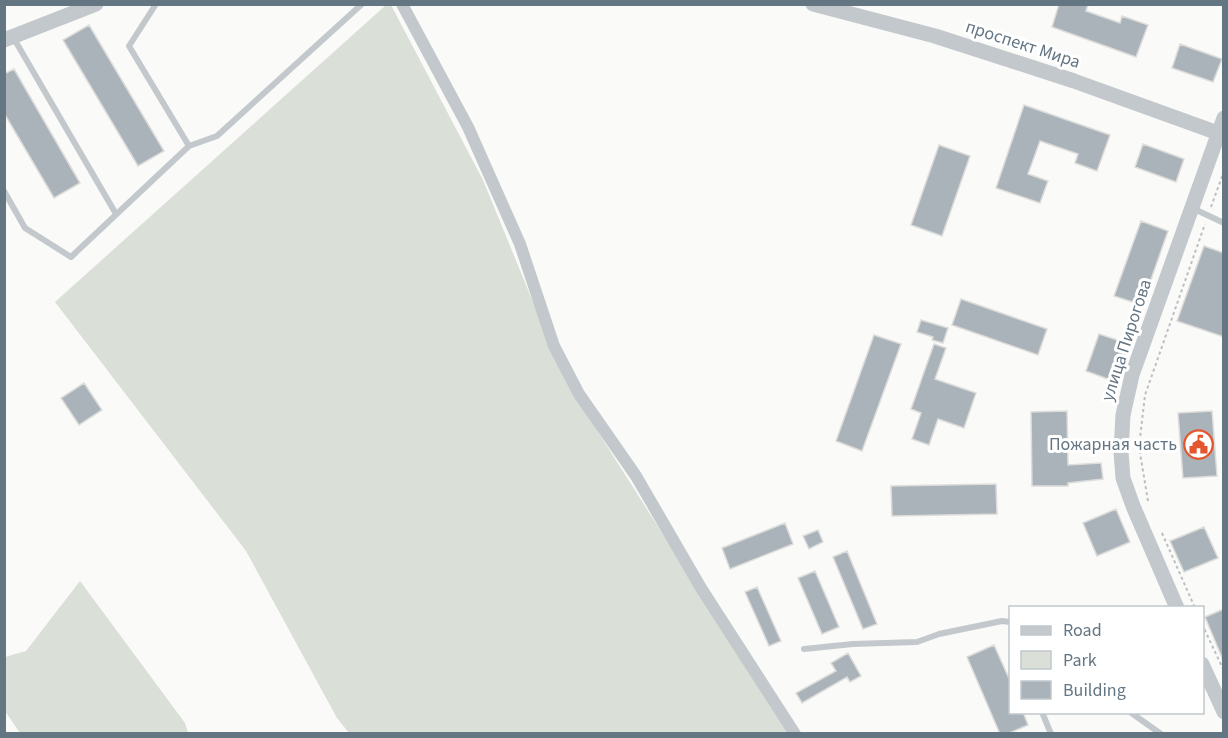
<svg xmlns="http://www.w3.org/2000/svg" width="1228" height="738" viewBox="0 0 1228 738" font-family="'Source Sans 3',sans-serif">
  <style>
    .green { fill: #dadfd7 }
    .building { fill: #aab3b9; stroke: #dcdcda; stroke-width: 1.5 }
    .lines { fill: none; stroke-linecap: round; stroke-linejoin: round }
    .path { stroke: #bbbfc2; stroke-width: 2; stroke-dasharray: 3 3; stroke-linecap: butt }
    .service { stroke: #c3c8cc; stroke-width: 6 }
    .minor { stroke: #c3c8cc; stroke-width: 12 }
    .tertiary { stroke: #c3c8cc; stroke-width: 15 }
    .labels { text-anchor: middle; stroke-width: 6; stroke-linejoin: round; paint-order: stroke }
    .street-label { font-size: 18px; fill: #657683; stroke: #fff }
    .poi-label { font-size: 18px; fill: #657683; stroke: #fff; text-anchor: end }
  </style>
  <rect width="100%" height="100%" fill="#fafaf8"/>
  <path class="green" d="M 386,5 L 391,5 L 483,180 L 565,380 L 789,733 L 349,733 L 337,718 L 246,551 L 55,302 Z
    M 80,581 L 185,723 L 188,733 L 20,733 L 5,711 L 5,657 L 26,651 Z"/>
  <path class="building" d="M 1059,4 L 1088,4 L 1086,11 L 1120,23 L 1122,16 L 1148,25 L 1136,57 L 1052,27 Z
    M 89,25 L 164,151 L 138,166 L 63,40 Z
    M 1180,44 L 1222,59 L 1213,82 L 1172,68 Z
    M 14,69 L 80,183 L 54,198 L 4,113 L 4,74 Z
    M 1024,105 L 1110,135 L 1097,171 L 1075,163 L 1078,154 L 1040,141 L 1028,174 L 1048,181 L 1040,203 L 996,188 Z
    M 1143,144 L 1184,159 L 1176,182 L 1135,167 Z
    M 939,145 L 970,156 L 942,236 L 911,225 Z
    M 1141,221 L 1168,231 L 1142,305 L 1114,296 Z
    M 1204,246 L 1224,253 L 1224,337 L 1177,321 Z
    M 961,299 L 1047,329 L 1038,355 L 952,325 Z
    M 921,320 L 948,328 L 943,343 L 932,340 L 933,337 L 917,332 Z
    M 1099,334 L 1129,344 L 1116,382 L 1086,371 Z
    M 874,335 L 901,344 L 862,451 L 836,441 Z
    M 934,344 L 946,348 L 935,379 L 976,393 L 964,428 L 938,419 L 929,445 L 912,439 L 921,413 L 911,409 Z
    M 84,383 L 102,410 L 79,425 L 61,398 Z
    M 1067,411 L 1068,465 L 1101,463 L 1103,479 L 1068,483 L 1068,486 L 1032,486 L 1031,412 Z
    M 1212,411 L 1217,476 L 1183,478 L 1178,413 Z
    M 996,484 L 997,514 L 892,516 L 891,486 Z
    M 1116,509 L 1130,542 L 1097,556 L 1083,523 Z
    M 785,523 L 793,544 L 730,569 L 722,548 Z
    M 1204,527 L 1218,558 L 1184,572 L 1170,541 Z
    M 818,530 L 823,542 L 809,549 L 803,536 Z
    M 847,551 L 877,624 L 863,629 L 833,557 Z
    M 815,571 L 839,627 L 822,634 L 798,578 Z
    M 757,587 L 781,641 L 769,646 L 745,592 Z
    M 1224,609 L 1224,660 L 1223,660 L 1205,617 Z
    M 994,645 L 1011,683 L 1011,712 L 1023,712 L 1028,725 L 1007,734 L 1000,734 L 967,657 Z
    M 848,653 L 861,676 L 850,682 L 847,677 L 802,703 L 796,693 L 836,671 L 831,663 Z"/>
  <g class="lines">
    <path class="path" d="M 1211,207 L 1224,171
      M 1148,501 L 1139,447 L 1145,395 L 1205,224
      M 1162,533 L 1195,608
      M 1202,624 L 1224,671"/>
    <path class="service" d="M 156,4 L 129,46 L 189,146
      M 13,37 L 116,214
      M 4,191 L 25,228 L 71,257 L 189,146 L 217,136 L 362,4
      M 1192,208 L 1224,223
      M 804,649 L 853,644 L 917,642 L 939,634 L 1002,621 L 1010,622
      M 1042,712 L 1051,734
      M 1130,712 L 1161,734"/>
    <path class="minor" d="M 402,4 L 468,127 L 520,244 L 554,346 L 579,394 L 636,476 L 701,588 L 795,734"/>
    <path class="tertiary" d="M 813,4 L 935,36 L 1074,81 L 1218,133 L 1224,139
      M 4,40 L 96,4
      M 1177,608 L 1133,506 L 1123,478 L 1121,452 L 1123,415 L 1132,375 L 1224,118
      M 1202,664 L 1224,712"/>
  </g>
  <defs>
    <symbol id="civic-ring" viewBox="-11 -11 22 22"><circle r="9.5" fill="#fff" stroke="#e4572e" stroke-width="1.5"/><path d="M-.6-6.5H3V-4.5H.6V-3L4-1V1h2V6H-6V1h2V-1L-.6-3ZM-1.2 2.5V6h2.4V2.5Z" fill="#e4572e"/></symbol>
  </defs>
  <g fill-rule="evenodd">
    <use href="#civic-ring" x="1182" y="428" width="33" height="33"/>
  </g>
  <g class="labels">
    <g class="street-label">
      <text transform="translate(1023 44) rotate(18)" y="6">проспект Мира</text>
      <text transform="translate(1126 340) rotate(-72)" y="6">улица Пирогова</text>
    </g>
    <g class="poi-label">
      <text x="1177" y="450">Пожарная часть</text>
    </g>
  </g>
  <rect width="1228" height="738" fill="none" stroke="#657683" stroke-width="12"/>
  <rect x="1009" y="606" width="195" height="108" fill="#ffffff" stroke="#c1c8cd" stroke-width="1.5"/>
  <rect x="1021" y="626" width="30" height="9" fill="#c3c8cc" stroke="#c1c8cd" stroke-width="1.5"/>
  <text x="1063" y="636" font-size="18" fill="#657683">Road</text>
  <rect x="1021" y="651" width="30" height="18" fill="#dadfd7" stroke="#c1c8cd" stroke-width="1.5"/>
  <text x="1063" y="666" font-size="18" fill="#657683">Park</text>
  <rect x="1021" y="681" width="30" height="18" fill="#aab3b9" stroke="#c1c8cd" stroke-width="1.5"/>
  <text x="1063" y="696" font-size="18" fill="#657683">Building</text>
</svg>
